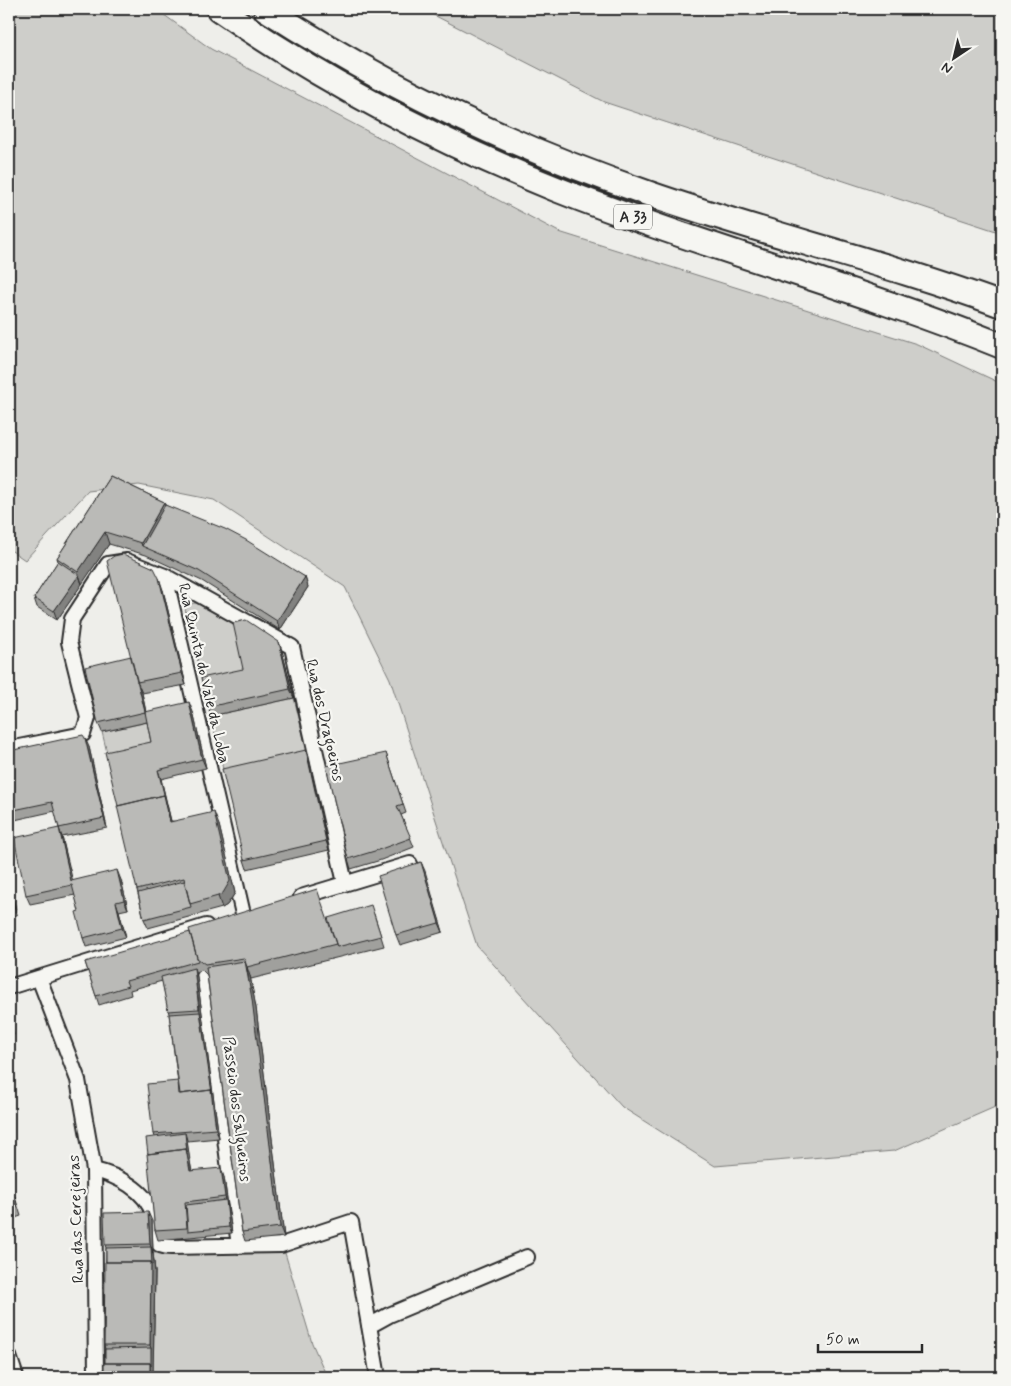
<svg xmlns="http://www.w3.org/2000/svg" width="1011" height="1386" viewBox="0 0 1011 1386" font-family="Mynerve,sans-serif">
  <style>
    .green { fill: #cececa; stroke: #7c7c7a }
    .lines { fill: none; stroke-linecap: round; stroke-linejoin: round }
    .minor-casing { stroke: #2b2b2b; stroke-width: 18 }
    .motorway-casing { stroke: #2b2b2b; stroke-width: 28 }
    .minor { stroke: #f6f6f2; stroke-width: 14 }
    .motorway { stroke: #f6f6f2; stroke-width: 24 }
    .wall { fill: #a0a09d; stroke: #2b2b2b }
    .shaded-wall { fill: #828280; stroke: #2b2b2b }
    .building { fill: #babab7; stroke: #2b2b2b }
    .labels { text-anchor: middle; stroke-width: 4.5; stroke-linejoin: round; paint-order: stroke }
    .shield { fill: #f6f6f2; stroke: #686867; stroke-width: 1 }
    .shield-label { font-size: 15px; font-weight: bold; fill: #2b2b2b }
    .street-label { font-size: 16px; fill: #2b2b2b; stroke: #f6f6f2 }
  </style>
  <rect width="100%" height="100%" fill="#eeeeea"/>
  <filter id="ink" filterUnits="userSpaceOnUse"><feTurbulence type="fractalNoise" baseFrequency=".02" numOctaves="2"/><feDisplacementMap in="SourceGraphic" scale="10" xChannelSelector="R" yChannelSelector="G"/><feConvolveMatrix kernelMatrix="1 2 1 2 8 2 1 2 1" color-interpolation-filters="sRGB"/></filter>
  <g filter="url(#ink)">
    <path class="green" d="M 9,9 L 156,9 L 211,49 L 559,232 L 917,344 L 1002,384 L 1002,1104 L 894,1151 L 715,1166 L 622,1107 L 477,946 L 390,679 L 345,587 L 214,500 L 139,485 L 88,491 L 25,560 L 9,549 Z
      M 422,9 L 1002,9 L 1002,233 L 604,102 Z
      M 202,602 L 249,630 L 246,678 L 204,687 L 185,609 L 188,604 Z
      M 294,698 L 309,759 L 225,778 L 211,716 Z
      M 148,722 L 155,751 L 109,761 L 102,732 Z
      M 153,1253 L 285,1253 L 312,1343 L 327,1377 L 153,1377 L 155,1272 Z"/>
    <g class="lines">
      <defs>
        <path id="minor" d="M 165,576 L 243,914
          M 9,749 L 83,734 L 88,718 L 69,642 L 72,619 L 108,564 L 127,561 L 165,576 L 292,647 L 345,883
          M 301,897 L 410,864
          M 204,977 L 239,1246
          M 39,978 L 78,1080 L 94,1170 L 96,1377
          M 9,987 L 206,926
          M 94,1170 C 116,1175 147,1190 153,1215 C 154,1223 152,1235 157,1242 C 160,1246 166,1247 171,1247 L 281,1245 L 351,1222 L 378,1377
          M 369,1326 L 389,1315 L 527,1257
          M 9,1356 L 16,1377"/>
        <path id="motorway" d="M 219,9 C 324,82 437,141 556,189 C 702,247 856,287 1002,346
          M 266,9 C 385,86 513,147 647,193 C 764,234 886,262 1002,305"/>
      </defs>
      <use href="#minor" class="minor-casing"/>
      <use href="#motorway" class="motorway-casing"/>
      <use href="#minor" class="minor"/>
      <use href="#motorway" class="motorway"/>
    </g>
    <path class="wall" d="M 110,476 L 164,502 L 165,505 L 305,577 L 308,587 L 280,630 L 202,581 L 146,555 L 109,544 L 57,620 L 37,607 L 34,598 L 58,561 L 57,558 Z
      M 163,590 L 186,685 L 142,693 L 146,712 L 193,712 L 206,768 L 161,779 L 171,821 L 219,825 L 235,893 L 227,905 L 222,908 L 148,928 L 144,919 L 137,890 L 151,742 L 147,722 L 102,732 L 98,723 Z
      M 279,642 L 282,651 L 294,698 L 211,716 L 208,707 L 243,669 Z
      M 89,747 L 107,828 L 62,837 L 72,881 L 121,880 L 128,909 L 119,911 L 126,937 L 86,947 L 83,938 L 79,911 L 75,895 L 30,904 L 26,895 L 59,828 L 55,811 L 10,821 L 9,816 L 9,751 Z
      M 306,750 L 309,759 L 329,850 L 247,869 L 244,860 Z
      M 386,753 L 406,813 L 401,815 L 414,847 L 381,860 L 351,869 L 348,859 Z
      M 421,862 L 443,932 L 400,945 L 396,935 Z
      M 9,881 L 11,887 L 17,915 L 9,917 Z
      M 374,914 L 384,946 L 251,979 L 250,976 L 256,1008 L 284,1237 L 245,1241 L 242,1232 L 207,975 L 202,970 L 196,972 L 197,977 L 219,1138 L 187,1141 L 189,1158 L 192,1171 L 224,1177 L 232,1233 L 158,1240 L 155,1230 L 148,1154 L 154,1137 L 153,1134 L 178,1083 L 169,1014 L 162,981 L 130,990 L 131,995 L 99,1005 L 85,962 L 333,935 Z
      M 9,1017 L 14,1035 L 9,1036 Z
      M 9,1178 L 21,1216 L 9,1220 Z
      M 152,1221 L 153,1253 L 155,1272 L 153,1355 L 105,1363 L 105,1349 L 104,1345 L 106,1248 L 105,1245 Z"/>
    <path class="shaded-wall" d="M 164,502 L 168,514 L 142,546 L 141,543 Z
      M 105,532 L 109,544 L 82,584 L 78,572 Z
      M 79,575 L 82,584 L 57,620 L 54,611 Z
      M 305,577 L 308,587 L 280,630 L 277,621 Z
      M 159,578 L 163,590 L 186,685 L 182,673 Z
      M 279,642 L 282,651 L 294,698 L 290,689 Z
      M 9,663 L 12,672 L 9,679 Z
      M 138,684 L 142,693 L 148,722 L 145,712 Z
      M 189,702 L 193,712 L 206,768 L 202,759 Z
      M 85,738 L 89,747 L 107,828 L 104,818 Z
      M 306,750 L 309,759 L 329,850 L 326,841 Z
      M 158,770 L 161,779 L 174,834 L 170,822 Z
      M 214,812 L 219,825 L 235,893 L 227,905 L 222,908 L 218,896 Z
      M 59,828 L 62,837 L 75,890 L 71,881 Z
      M 421,862 L 425,871 L 443,932 L 439,923 Z
      M 117,870 L 121,880 L 128,909 L 124,900 Z
      M 9,881 L 11,887 L 17,915 L 14,906 Z
      M 116,902 L 119,911 L 126,937 L 122,928 Z
      M 247,967 L 250,976 L 256,1008 L 284,1237 L 280,1227 Z
      M 194,968 L 197,977 L 219,1138 L 216,1129 Z
      M 185,1133 L 187,1140 L 193,1181 L 190,1171 L 186,1149 Z
      M 221,1168 L 224,1177 L 228,1207 L 225,1197 Z
      M 226,1200 L 228,1207 L 232,1233 L 229,1227 Z
      M 148,1212 L 152,1221 L 153,1253 L 150,1244 Z
      M 151,1247 L 153,1253 L 155,1272 L 153,1377 L 150,1377 L 151,1348 L 150,1345 Z"/>
    <path class="building" d="M 110,476 L 164,502 L 141,543 L 105,532 L 78,572 L 57,558 Z
      M 165,505 L 225,529 L 246,540 L 305,577 L 277,621 L 199,571 L 142,546 Z
      M 123,554 L 154,568 L 159,578 L 182,673 L 137,682 L 107,561 L 114,556 Z
      M 58,561 L 79,575 L 54,611 L 34,598 Z
      M 246,620 L 279,642 L 290,689 L 208,707 L 201,678 L 243,669 L 233,623 Z
      M 131,656 L 145,712 L 98,723 L 85,667 Z
      M 189,702 L 202,759 L 158,770 L 165,798 L 164,795 L 118,806 L 105,752 L 151,742 L 145,712 Z
      M 83,735 L 85,738 L 104,818 L 59,828 L 52,802 L 9,811 L 9,751 Z
      M 306,750 L 326,841 L 244,860 L 222,769 Z
      M 386,753 L 403,804 L 397,806 L 411,838 L 378,850 L 348,859 L 326,766 Z
      M 164,795 L 170,822 L 214,812 L 230,881 L 223,893 L 218,896 L 190,904 L 184,878 L 137,890 L 117,806 Z
      M 59,828 L 71,881 L 117,870 L 124,900 L 116,902 L 122,928 L 83,938 L 76,912 L 79,911 L 72,885 L 26,895 L 14,838 Z
      M 421,862 L 439,923 L 396,935 L 378,876 Z
      M 184,881 L 191,907 L 144,919 L 138,893 Z
      M 9,884 L 14,906 L 9,907 Z
      M 317,889 L 336,944 L 247,967 L 244,958 L 205,964 L 197,958 L 189,929 Z
      M 371,905 L 381,936 L 337,947 L 328,918 Z
      M 190,932 L 198,961 L 126,981 L 128,986 L 96,996 L 85,962 Z
      M 245,961 L 252,999 L 280,1227 L 242,1232 L 206,967 Z
      M 194,968 L 199,1009 L 168,1011 L 161,977 Z
      M 200,1012 L 212,1093 L 211,1090 L 180,1094 L 169,1014 Z
      M 178,1081 L 179,1094 L 211,1090 L 216,1129 L 153,1134 L 147,1084 Z
      M 185,1133 L 187,1152 L 186,1149 L 148,1154 L 146,1138 Z
      M 186,1149 L 190,1171 L 221,1168 L 225,1197 L 185,1202 L 187,1228 L 155,1230 L 147,1154 Z
      M 9,1179 L 17,1207 L 9,1210 Z
      M 226,1200 L 229,1227 L 188,1231 L 186,1205 Z
      M 148,1212 L 150,1244 L 105,1245 L 104,1213 Z
      M 151,1247 L 152,1265 L 151,1262 L 106,1262 L 106,1248 Z
      M 105,1262 L 151,1262 L 150,1345 L 104,1345 Z
      M 151,1348 L 151,1366 L 150,1363 L 105,1363 L 105,1349 Z
      M 104,1363 L 150,1363 L 150,1377 L 104,1377 Z"/>
  </g>
  <g class="labels">
    <rect class="shield" x="614" y="204.5" width="38" height="25" rx="4"/>
    <g class="shield-label">
      <text x="633" y="222">A 33</text>
    </g>
    <g class="street-label">
      <text transform="translate(205 673) rotate(77)" y="6">Rua Quinta do Vale da Loba</text>
      <text transform="translate(326 720) rotate(77)" y="6">Rua dos Dragoeiros</text>
      <text transform="translate(238 1109) rotate(83)" y="6">Passeio dos Salgueiros</text>
      <text transform="translate(75 1219) rotate(-92)" y="6">Rua das Cerejeiras</text>
    </g>
  </g>
  <rect width="1011" height="1386" fill="none" stroke="#f6f6f2" stroke-width="30"/>
  <rect x="15" y="15" width="981" height="1356" fill="none" stroke="#2b2b2b" stroke-width="2" filter="url(#ink)"/>
  <g transform="translate(954 58) rotate(215)" stroke="#f6f6f2" stroke-width="4" paint-order="stroke">
  <path d="M0-4L9 19L0 12L-9 19Z" fill="#2b2b2b"/>
  <text y="-8" font-size="14" font-weight="bold" text-anchor="middle" fill="#2b2b2b">N</text>
  </g>
  <path d="M818 1344v8h104v-8" fill="none" stroke="#2b2b2b" stroke-width="2.5"/>
  <text x="826" y="1344" font-size="15" fill="#2b2b2b" stroke="#f6f6f2" stroke-width="4" paint-order="stroke">50 m</text>
</svg>
